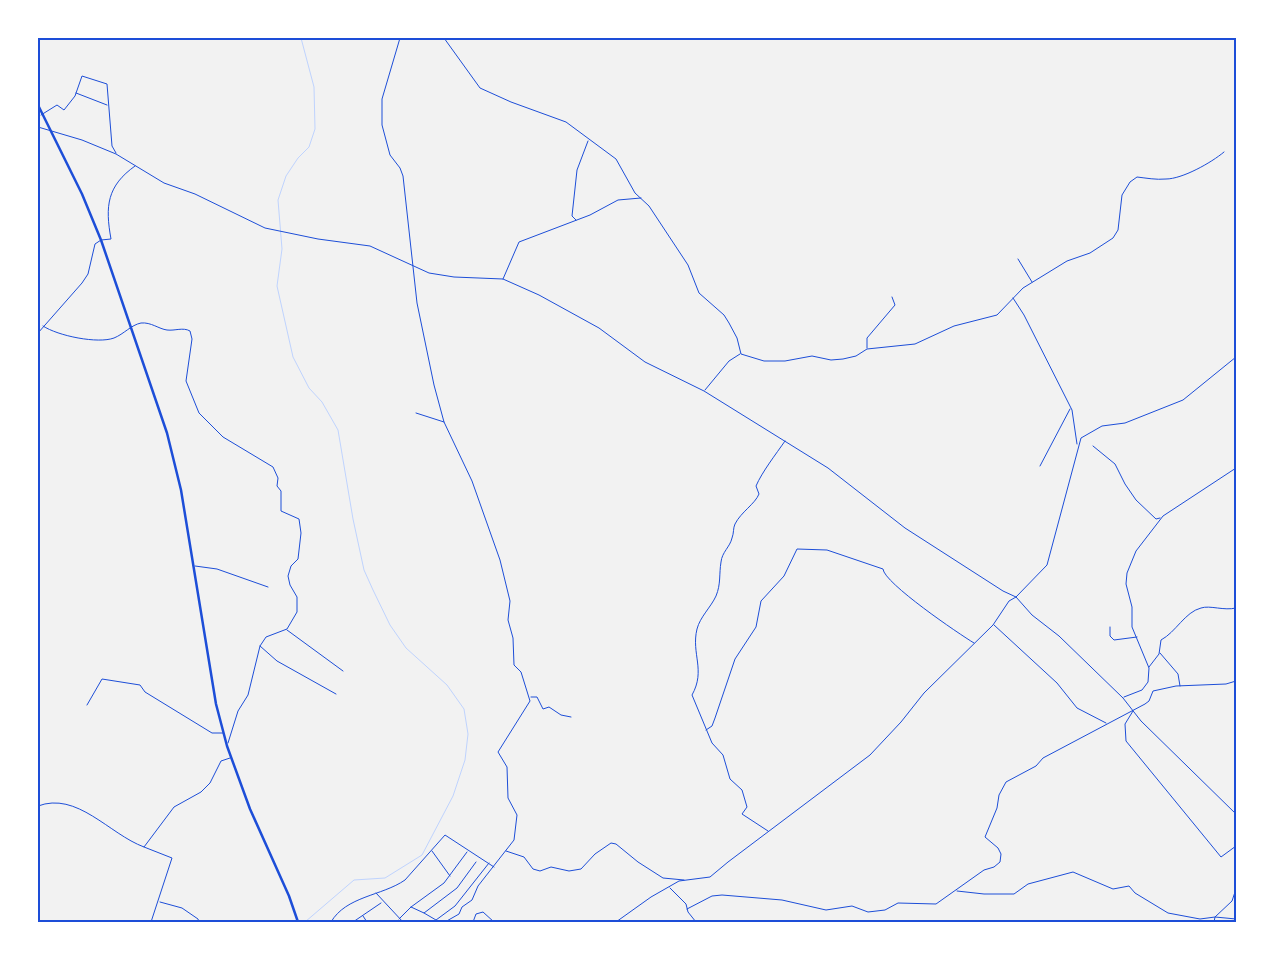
<svg xmlns="http://www.w3.org/2000/svg" width="1274" height="960" viewBox="0 0 1274 960" font-family="'Asap Condensed',sans-serif">
  <style>
    .lines { fill: none; stroke-linecap: round; stroke-linejoin: round }
    .stream { stroke: #bfd3fe; stroke-width: 1 }
    .minor { stroke: #1d4ed8; stroke-width: 1 }
    .primary { stroke: #1d4ed8; stroke-width: 2.5 }
    .neatline { fill: none; stroke: #1d4ed8; stroke-width: 2 }
  </style>
  <rect width="100%" height="100%" fill="#f2f2f2"/>
  <g class="lines">
    <path class="stream" d="M 301,38 L 314,87 L 315,129 L 309,147 L 298,158 L 286,176 L 278,200 L 282,249 L 277,286 L 293,357 L 309,388 L 322,402 L 338,430 L 353,519 L 364,570 L 373,590 L 390,625 L 406,648 L 447,685 L 464,709 L 468,734 L 465,760 L 453,796 L 422,855 L 385,878 L 354,880 L 305,922"/>
    <path class="minor" d="M 400,38 L 382,99 L 382,125 L 390,155 L 400,168 L 403,176 L 417,303 L 434,385 L 444,422 L 472,481 L 500,560 L 510,601 L 508,620 L 513,638 L 514,665 L 521,672 L 530,701 L 498,752 L 507,767 L 508,798 L 517,815 L 514,840 L 478,886 L 472,900 L 462,907 L 459,914 L 445,922
      M 444,38 L 480,88 L 511,102 L 566,122 L 616,159 L 635,193 L 649,206 L 688,265 L 699,293 L 724,315 L 729,323 L 737,338 L 741,354 L 764,361 L 785,361 L 812,356 L 831,360 L 843,359 L 856,356 L 867,349 L 915,344 L 954,326 L 997,315 L 1023,288 L 1067,261 L 1090,253 L 1113,238 L 1118,230 L 1122,195 L 1130,182 L 1137,177 C 1146,178 1156,180 1166,179 C 1182,179 1211,163 1224,152
      M 76,93 L 107,105
      M 41,115 L 57,105 L 64,110 L 75,96 L 82,76 L 107,84 L 112,146 L 116,153
      M 38,127 L 82,140 L 116,154 L 164,183 L 195,194 L 265,228 L 318,239 L 370,246 L 429,273 L 454,277 L 503,279 L 539,295 L 599,328 L 645,362 L 704,391 L 828,468 L 905,528 L 1003,591 L 1016,597 L 1032,615 L 1059,636 L 1123,698 L 1141,721 L 1236,814
      M 576,220 L 572,216 L 577,170 L 588,141
      M 1018,259 L 1032,282
      M 503,279 L 519,242 L 590,215 L 618,200 L 641,198
      M 1013,298 L 1024,315 L 1072,410 L 1077,444
      M 43,326 C 58,336 98,344 114,338 C 124,334 131,325 141,323 C 151,322 159,329 167,330 C 175,331 183,327 190,331 L 192,339 L 186,381 L 199,413 L 223,437 L 273,467 L 278,478 L 277,486 L 281,491 L 281,511 L 299,519 L 301,533 L 298,559 L 291,566 L 288,576 L 290,585 L 297,597 L 297,612 L 287,629 L 266,637 L 260,646 L 248,695 L 238,711 L 228,743
      M 38,333 L 82,283 L 88,274 L 95,244 L 101,240 L 111,239 C 105,206 107,186 135,166
      M 867,348 L 867,338 L 895,305 L 892,297
      M 705,390 L 729,361 L 740,354
      M 416,413 L 444,422
      M 1093,446 L 1115,464 L 1125,484 L 1136,500 L 1156,519 L 1160,518
      M 1040,466 L 1070,409
      M 195,566 L 217,569 L 268,587
      M 994,625 L 1057,683 L 1077,708 L 1106,723
      M 1110,627 L 1110,636 L 1114,640 L 1137,637
      M 287,630 L 343,671
      M 260,646 L 277,661 L 336,694
      M 1160,653 L 1178,674 L 1180,686
      M 1149,667 L 1159,654 L 1161,640 C 1176,632 1185,612 1201,608 C 1210,605 1224,611 1236,608
      M 531,697 L 537,697 L 543,709 L 549,707 L 561,715 L 571,717
      M 1124,697 L 1142,690 L 1148,682 L 1149,668 L 1132,627 L 1132,607 L 1126,584 L 1127,573 L 1136,551 L 1163,516 L 1236,468
      M 87,705 L 102,679 L 140,685 L 145,692 L 212,733 L 223,733
      M 1133,711 L 1125,724 L 1126,741 L 1221,857 L 1236,846
      M 706,730 L 712,726 L 715,718 L 735,659 L 756,627 L 761,601 L 784,576 L 797,549 L 827,550 L 883,569 C 884,583 959,634 974,643
      M 38,806 C 77,791 109,834 144,847 L 174,807 L 201,792 L 210,783 L 221,761 L 230,758
      M 768,831 L 742,814 L 747,807 L 742,790 L 730,779 L 723,755 L 712,743 L 692,695 C 706,670 691,654 697,629 C 700,617 711,607 716,596 C 721,584 719,574 721,562 C 722,552 730,547 732,538 C 734,533 733,528 735,524 C 741,512 755,504 759,494 L 756,486 C 762,472 776,454 785,441
      M 144,847 L 172,858 L 151,922
      M 432,851 L 450,876
      M 506,851 L 524,857 L 533,869 L 540,871 L 551,867 L 569,871 L 581,869 L 595,854 L 611,843 L 616,844 L 638,862 L 663,878 L 684,880
      M 670,888 L 686,904 L 688,912 L 696,922
      M 957,891 L 984,894 L 1014,894 L 1028,884 L 1073,872 L 1113,889 L 1129,886 L 1135,893 L 1168,913 L 1200,919 L 1215,917 L 1236,919
      M 376,893 L 403,922
      M 160,902 L 182,908 L 198,919 L 199,922
      M 411,907 L 424,913 L 457,888 L 476,862
      M 687,909 L 712,896 L 722,895 L 782,900 L 826,910 L 852,906 L 868,912 L 885,910 L 898,903 L 936,904 L 984,870 L 994,867 L 1000,862 L 1001,854 L 998,848 L 985,837 L 997,808 L 999,795 L 1006,782 L 1036,766 L 1043,758 L 1145,704 L 1149,701 L 1153,691 L 1176,686 L 1226,684 L 1236,681
      M 424,913 L 436,920 L 455,906 L 489,863
      M 363,916 L 367,922
      M 399,919 L 411,907 L 444,883 L 467,852
      M 331,922 C 346,896 382,896 405,880 L 445,835 L 494,867
      M 353,922 L 381,903
      M 473,922 L 476,914 L 483,912 L 494,922
      M 616,922 L 651,897 L 679,881 L 710,877 L 728,862 L 870,755 L 901,722 L 924,693 L 993,625 L 1009,601 L 1016,597 L 1047,565 L 1081,438 L 1102,426 L 1125,423 L 1183,400 L 1236,357
      M 1214,922 L 1215,917 L 1232,901 L 1236,889"/>
    <path class="primary" d="M 38,105 L 82,194 L 101,240 L 167,433 L 181,490 L 216,704 L 227,746 L 250,809 L 289,896 L 298,922"/>
  </g>
  <rect width="1274" height="960" fill="none" stroke="#ffffff" stroke-width="78"/>
  <rect x="39" y="39" width="1196" height="882" class="neatline"/>
</svg>
